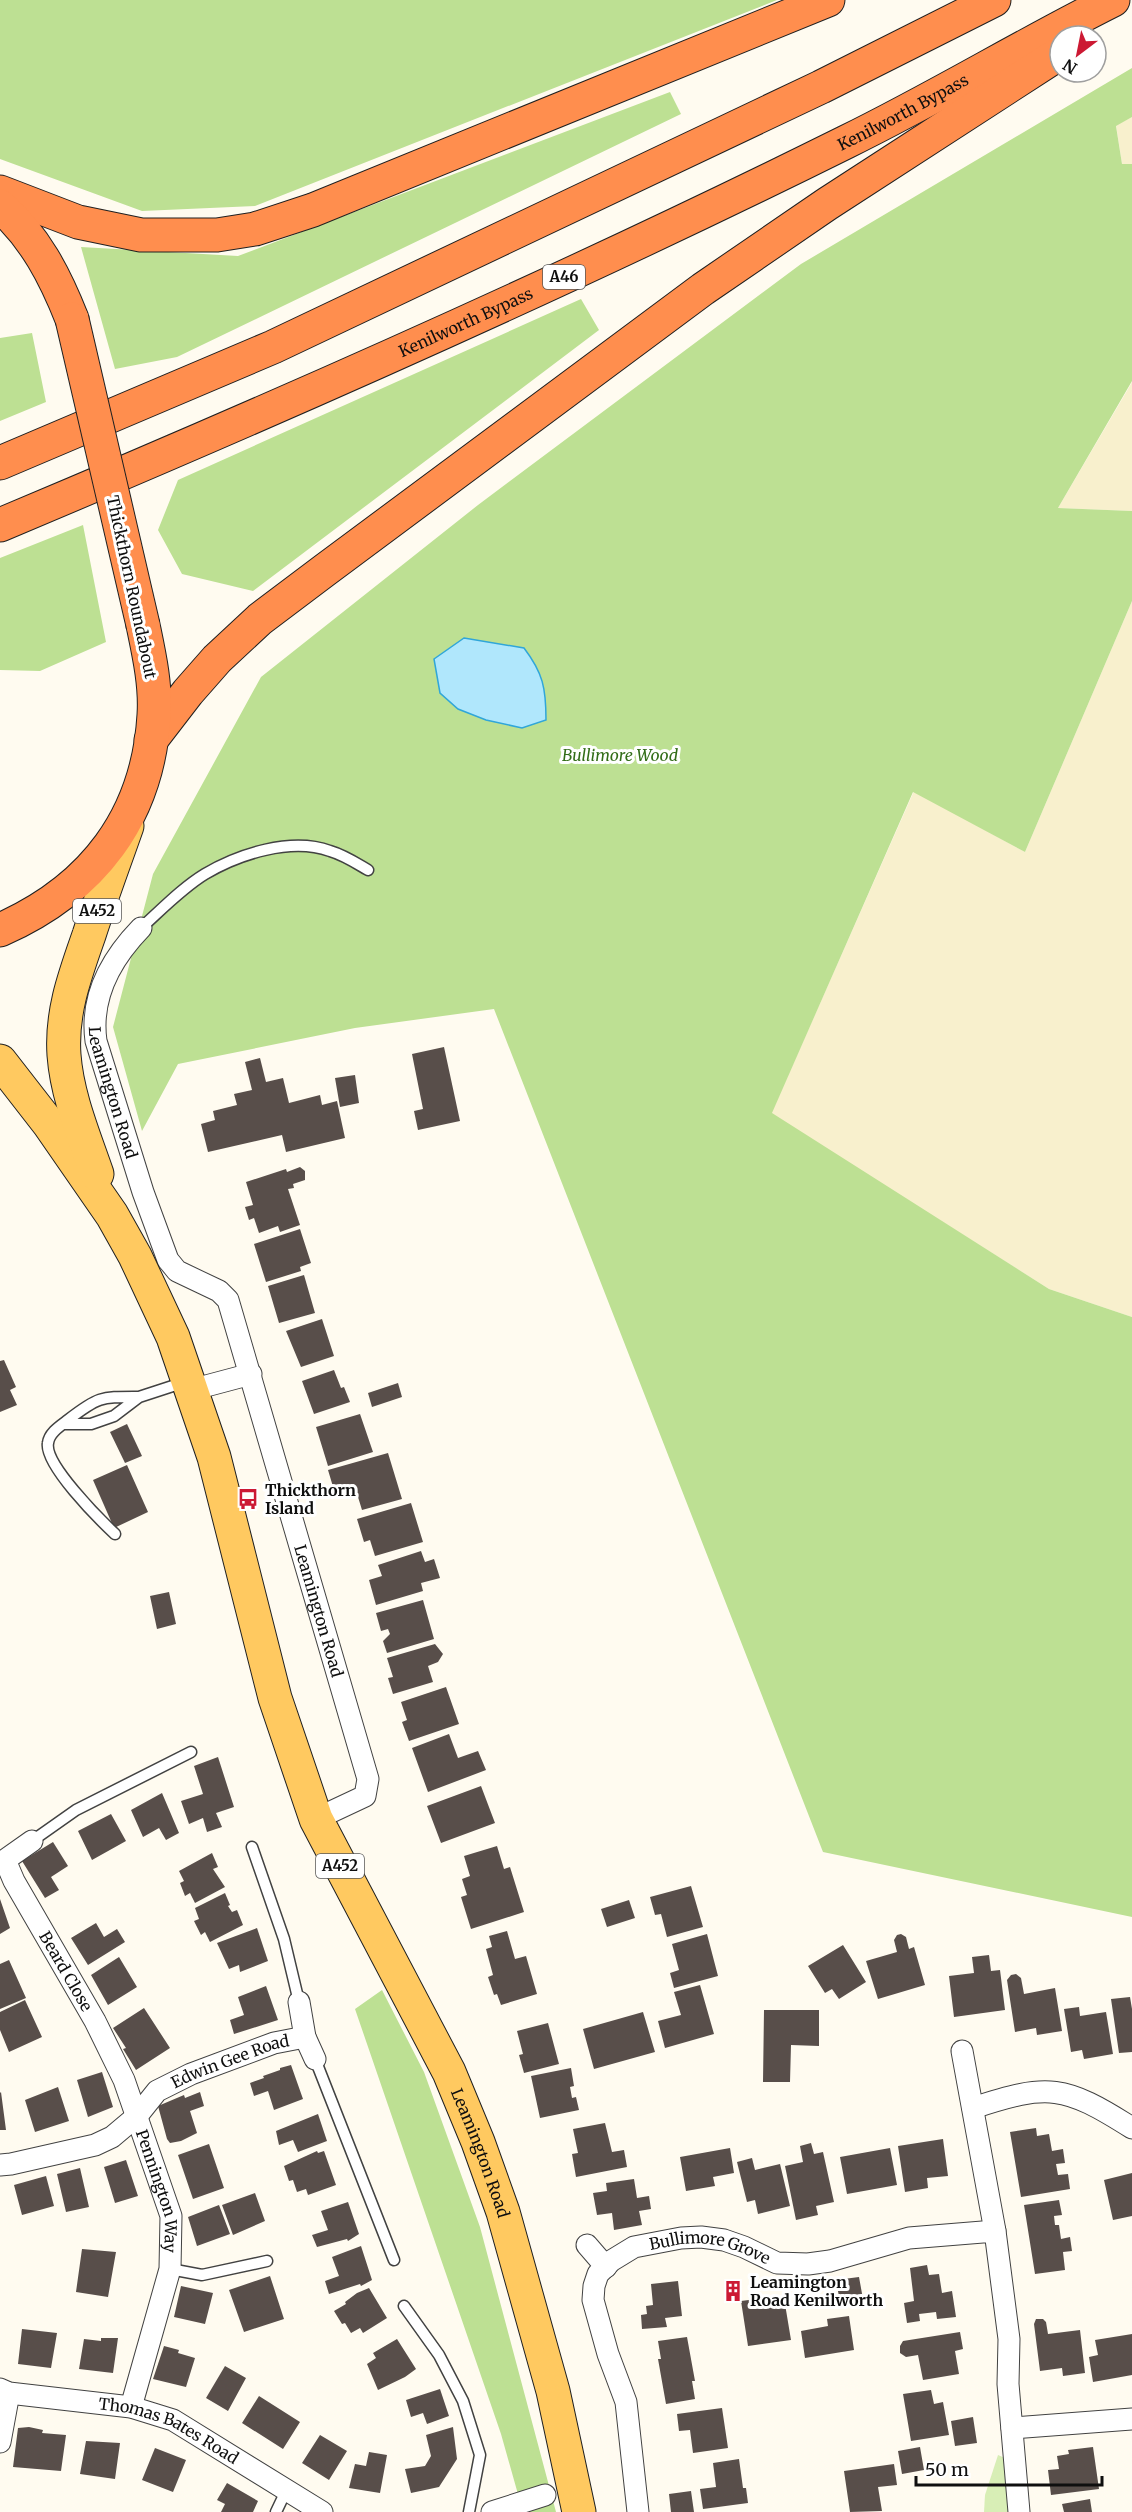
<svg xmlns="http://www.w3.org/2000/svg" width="1132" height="2512" viewBox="0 0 1132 2512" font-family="Merriweather,serif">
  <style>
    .farmland { fill: #f8f0cd }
    .green { fill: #d8eeb6 }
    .forest { fill: #bde093 }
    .water { fill: #b0e7fc; stroke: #30a6d9; stroke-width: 1.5 }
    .building { fill: #584e4a }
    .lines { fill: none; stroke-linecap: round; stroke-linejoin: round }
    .lane-casing { stroke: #424242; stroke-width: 13 }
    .street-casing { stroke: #424242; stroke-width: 23 }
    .primary-casing { stroke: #202020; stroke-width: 35 }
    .highway-casing { stroke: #202020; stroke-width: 35 }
    .lane { stroke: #fff; stroke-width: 10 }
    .street { stroke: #fff; stroke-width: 21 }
    .primary { stroke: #ffc960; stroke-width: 33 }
    .highway { stroke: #ff8e4e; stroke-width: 33 }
    .highway-bridge-casing { stroke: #202020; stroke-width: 35; stroke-linecap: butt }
    .highway-bridge { stroke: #ff8e4e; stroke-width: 33 }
    .labels { text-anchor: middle; stroke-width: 6; stroke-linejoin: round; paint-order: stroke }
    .shield { fill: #fff; stroke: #575757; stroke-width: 1.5 }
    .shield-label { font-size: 15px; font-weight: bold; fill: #0f0f0f }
    .street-label { font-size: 16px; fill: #0f0f0f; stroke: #fff }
    .park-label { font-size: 16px; font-style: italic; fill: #326d18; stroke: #fff }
    .poi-label { font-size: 16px; font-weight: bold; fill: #0f0f0f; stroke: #fff; text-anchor: start }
  </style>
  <rect width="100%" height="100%" fill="#fffbf0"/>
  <path class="farmland" d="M 1132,117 L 1132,164 L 1122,164 L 1116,125 Z
    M 1132,381 L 1132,511 L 1058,508 L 1131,384 Z
    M 1132,601 L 1132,1317 L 1049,1289 L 771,1114 L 914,791 L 1025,852 Z"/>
  <path class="green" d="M 998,2455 L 1005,2458 L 1010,2512 L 984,2512 L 985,2495 Z"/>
  <path class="forest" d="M 0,0 L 777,0 L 255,206 L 142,211 L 0,159 Z
    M 1132,68 L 1132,117 L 1116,126 L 1122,164 L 1132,164 L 1132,381 L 1058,508 L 1132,511 L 1132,601 L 1025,852 L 913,792 L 772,1113 L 1049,1289 L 1132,1317 L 1132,1917 L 823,1852 L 494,1009 L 355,1028 L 178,1064 L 142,1131 L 113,1027 L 153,874 L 261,677 L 478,505 L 801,264 Z
    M 670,92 L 681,114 L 177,357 L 115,369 L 81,247 L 238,256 Z
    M 581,299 L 599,330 L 253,591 L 182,574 L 158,530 L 178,480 Z
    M 32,333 L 46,402 L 0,421 L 0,338 Z
    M 83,525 L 106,642 L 40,671 L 0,670 L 0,558 Z
    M 382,1990 L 424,2072 L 480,2227 L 556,2512 L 523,2512 L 501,2434 L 355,2009 Z"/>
  <path class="water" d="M 464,638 L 524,648 C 543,673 546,688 546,720 L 522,728 L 486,720 L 458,709 L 440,693 L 434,659 Z"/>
  <path class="building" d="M 444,1047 L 460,1121 L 418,1130 L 414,1111 L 423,1109 L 412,1054 Z
    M 260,1058 L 266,1082 L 283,1078 L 289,1103 L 320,1095 L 322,1105 L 337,1101 L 345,1138 L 286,1152 L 282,1135 L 208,1152 L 201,1124 L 215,1120 L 213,1111 L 237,1105 L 234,1094 L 252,1090 L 245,1062 Z
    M 355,1075 L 359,1103 L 340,1107 L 335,1078 Z
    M 300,1167 L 305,1171 L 305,1180 L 293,1184 L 294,1188 L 288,1189 L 300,1225 L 280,1232 L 278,1226 L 259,1233 L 254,1218 L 249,1220 L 245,1207 L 253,1205 L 246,1182 L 286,1169 L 287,1172 Z
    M 300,1229 L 311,1263 L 300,1267 L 301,1271 L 266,1282 L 254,1244 Z
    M 304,1275 L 315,1313 L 279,1323 L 268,1286 Z
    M 322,1319 L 334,1356 L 301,1367 L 286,1331 Z
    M 4,1360 L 16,1387 L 10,1390 L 17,1405 L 0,1412 L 0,1361 Z
    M 334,1370 L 341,1388 L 344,1387 L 350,1402 L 314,1414 L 302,1381 Z
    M 398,1383 L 402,1397 L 372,1407 L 368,1393 Z
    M 360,1414 L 373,1452 L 328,1466 L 316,1427 Z
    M 127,1424 L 142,1456 L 125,1463 L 110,1432 Z
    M 388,1453 L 402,1499 L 362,1510 L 354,1484 L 334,1490 L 328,1470 Z
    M 127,1465 L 148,1512 L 114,1528 L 93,1480 Z
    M 411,1503 L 423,1542 L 375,1556 L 370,1540 L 364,1542 L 357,1519 Z
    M 421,1551 L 425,1562 L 434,1559 L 440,1578 L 421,1583 L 423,1591 L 376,1605 L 369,1580 L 382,1576 L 378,1565 Z
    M 169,1592 L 176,1624 L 157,1629 L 150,1596 Z
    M 423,1600 L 434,1639 L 387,1653 L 383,1641 L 390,1634 L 388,1629 L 381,1631 L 376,1613 Z
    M 435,1644 L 443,1654 L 438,1662 L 428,1666 L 433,1682 L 393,1694 L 388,1678 L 393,1677 L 387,1658 Z
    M 446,1687 L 459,1724 L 409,1741 L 402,1722 L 407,1720 L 401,1702 Z
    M 449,1734 L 458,1758 L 478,1751 L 486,1770 L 428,1792 L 412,1748 Z
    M 218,1757 L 234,1807 L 216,1813 L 222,1827 L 207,1832 L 203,1818 L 189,1824 L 181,1801 L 203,1794 L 194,1766 Z
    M 481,1786 L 495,1823 L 441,1843 L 427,1806 Z
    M 162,1793 L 179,1833 L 166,1840 L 159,1828 L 143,1837 L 131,1810 Z
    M 111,1814 L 126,1841 L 92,1860 L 78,1831 Z
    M 53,1842 L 68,1866 L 51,1877 L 59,1890 L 45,1898 L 22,1861 Z
    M 497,1846 L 504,1869 L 510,1867 L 524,1912 L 471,1929 L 461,1897 L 467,1895 L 462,1879 L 470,1876 L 464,1856 Z
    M 212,1853 L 218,1867 L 213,1869 L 225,1887 L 195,1903 L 190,1893 L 185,1896 L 180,1883 L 184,1881 L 179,1871 Z
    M 691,1886 L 703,1927 L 667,1937 L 661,1914 L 655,1915 L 650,1897 Z
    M 225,1893 L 230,1905 L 228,1906 L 232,1912 L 237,1910 L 243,1925 L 210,1942 L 205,1932 L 201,1935 L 194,1921 L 199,1919 L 195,1908 Z
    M 0,1899 L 10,1928 L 0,1934 Z
    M 629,1900 L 635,1918 L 607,1927 L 601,1909 Z
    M 96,1923 L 104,1937 L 117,1929 L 125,1942 L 88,1965 L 71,1938 Z
    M 257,1928 L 268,1961 L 240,1972 L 239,1965 L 229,1969 L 217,1943 Z
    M 507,1931 L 515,1959 L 526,1956 L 537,1994 L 501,2005 L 497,1994 L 494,1995 L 488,1977 L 493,1975 L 486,1949 L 492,1947 L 489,1936 Z
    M 707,1934 L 718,1976 L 674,1988 L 670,1973 L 679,1970 L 672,1944 Z
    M 901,1934 L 906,1937 L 909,1949 L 914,1947 L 925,1985 L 878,1999 L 866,1961 L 897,1952 L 894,1940 L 897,1935 Z
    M 843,1945 L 866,1982 L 839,1999 L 832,1989 L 825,1993 L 808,1966 Z
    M 989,1955 L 991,1971 L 1000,1970 L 1005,2010 L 954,2017 L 949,1976 L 974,1973 L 972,1957 Z
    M 119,1957 L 137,1987 L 108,2005 L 91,1975 Z
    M 9,1960 L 26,1998 L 0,2009 L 0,1964 Z
    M 1016,1974 L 1021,1978 L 1024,1994 L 1055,1988 L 1062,2031 L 1037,2035 L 1036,2028 L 1015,2032 L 1007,1980 L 1011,1975 Z
    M 700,1985 L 714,2034 L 665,2048 L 658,2021 L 681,2015 L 674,1992 Z
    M 266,1986 L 278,2020 L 234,2034 L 230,2020 L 244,2015 L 238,1997 Z
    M 1130,1997 L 1132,2009 L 1132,2052 L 1119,2053 L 1111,1999 Z
    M 25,2000 L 42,2037 L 9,2052 L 0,2030 L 0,2012 Z
    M 1079,2007 L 1080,2016 L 1106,2012 L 1113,2054 L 1084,2059 L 1082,2050 L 1071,2052 L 1064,2009 Z
    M 144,2008 L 170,2048 L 136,2070 L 123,2049 L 126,2048 L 113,2028 Z
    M 764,2010 L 819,2010 L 819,2046 L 791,2045 L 790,2082 L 763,2082 Z
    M 643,2012 L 655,2052 L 594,2069 L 583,2029 Z
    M 548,2023 L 559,2064 L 524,2073 L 519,2055 L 523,2054 L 517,2031 Z
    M 291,2065 L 303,2099 L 274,2110 L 268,2091 L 254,2096 L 250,2083 L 264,2078 L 263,2076 L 280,2070 L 280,2068 Z
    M 571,2068 L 574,2086 L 570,2087 L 572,2098 L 576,2097 L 579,2110 L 540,2118 L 531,2076 Z
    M 102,2072 L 113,2107 L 88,2117 L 77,2080 Z
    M 58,2087 L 69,2121 L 35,2132 L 25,2100 Z
    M 1,2092 L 6,2130 L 0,2130 L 0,2093 Z
    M 200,2092 L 204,2106 L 190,2111 L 197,2133 L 181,2141 L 170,2143 L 167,2139 L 158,2106 L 184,2095 L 185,2098 Z
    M 318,2114 L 327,2141 L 298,2152 L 293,2140 L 279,2145 L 276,2131 Z
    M 605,2123 L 612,2152 L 624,2150 L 627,2167 L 576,2177 L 572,2154 L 578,2153 L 573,2129 Z
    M 1036,2128 L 1037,2136 L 1049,2134 L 1052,2151 L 1063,2149 L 1065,2163 L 1056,2164 L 1058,2175 L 1068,2174 L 1070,2189 L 1021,2197 L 1010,2132 Z
    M 943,2139 L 948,2176 L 927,2178 L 928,2188 L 905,2192 L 898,2146 Z
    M 811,2143 L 814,2154 L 823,2152 L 834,2202 L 816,2206 L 818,2215 L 796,2220 L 785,2166 L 803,2162 L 800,2146 Z
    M 209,2144 L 224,2188 L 193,2199 L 178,2155 Z
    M 730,2148 L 734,2173 L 713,2177 L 715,2186 L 686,2191 L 680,2157 Z
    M 890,2148 L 897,2185 L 847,2194 L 840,2157 Z
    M 317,2151 L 318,2153 L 324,2151 L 336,2185 L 308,2195 L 306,2189 L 297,2192 L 293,2180 L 289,2181 L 284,2166 Z
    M 752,2158 L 755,2170 L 780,2164 L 790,2206 L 758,2214 L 755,2200 L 747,2202 L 737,2162 Z
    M 126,2160 L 138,2196 L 115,2203 L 104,2167 Z
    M 80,2168 L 89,2207 L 66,2212 L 57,2174 Z
    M 1132,2173 L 1132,2216 L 1113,2220 L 1104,2180 Z
    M 46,2176 L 54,2206 L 22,2215 L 14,2185 Z
    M 634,2179 L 637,2198 L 649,2196 L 651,2209 L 639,2211 L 642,2225 L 614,2230 L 612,2213 L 597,2215 L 593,2193 L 607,2191 L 606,2183 Z
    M 255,2193 L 265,2221 L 233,2235 L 222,2205 Z
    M 1059,2200 L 1062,2215 L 1054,2216 L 1055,2225 L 1059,2225 L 1061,2239 L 1070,2237 L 1072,2251 L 1063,2252 L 1065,2270 L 1035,2274 L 1024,2205 Z
    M 348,2202 L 359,2234 L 348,2241 L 347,2239 L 317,2247 L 312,2235 L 328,2230 L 321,2211 Z
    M 219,2205 L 230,2234 L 197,2246 L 188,2217 Z
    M 361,2246 L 372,2280 L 361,2286 L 360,2284 L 329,2294 L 325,2281 L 339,2276 L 332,2257 Z
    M 82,2249 L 116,2252 L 108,2297 L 76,2292 Z
    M 927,2265 L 929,2275 L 939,2274 L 942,2293 L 952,2291 L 956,2317 L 937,2319 L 936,2312 L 919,2314 L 920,2321 L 907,2323 L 904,2303 L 914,2301 L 910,2268 Z
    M 270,2276 L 284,2319 L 244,2332 L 229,2290 Z
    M 859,2277 L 863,2299 L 840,2302 L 836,2280 Z
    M 678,2281 L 682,2316 L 665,2318 L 667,2327 L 642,2329 L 641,2315 L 647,2314 L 646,2306 L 653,2305 L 651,2284 Z
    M 181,2286 L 213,2293 L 205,2324 L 174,2317 Z
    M 369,2288 L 387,2318 L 363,2333 L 360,2328 L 351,2333 L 345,2323 L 342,2324 L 334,2311 L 346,2304 L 345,2302 L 357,2293 Z
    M 764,2298 L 765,2303 L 778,2301 L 779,2305 L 785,2304 L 791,2340 L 748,2346 L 741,2301 Z
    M 849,2316 L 854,2350 L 805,2358 L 801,2331 L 828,2326 L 827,2319 Z
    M 1036,2319 L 1043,2319 L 1046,2322 L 1048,2334 L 1080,2330 L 1085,2373 L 1063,2376 L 1062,2368 L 1040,2371 L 1034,2324 Z
    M 22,2329 L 57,2333 L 51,2368 L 18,2364 Z
    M 960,2332 L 963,2349 L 955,2351 L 959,2374 L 923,2380 L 918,2355 L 906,2357 L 900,2353 L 900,2346 L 903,2341 Z
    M 1132,2334 L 1132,2375 L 1093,2382 L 1089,2357 L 1098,2355 L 1095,2340 Z
    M 687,2337 L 695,2381 L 692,2381 L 695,2399 L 666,2404 L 658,2359 L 661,2359 L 658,2341 Z
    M 101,2338 L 118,2338 L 113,2373 L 79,2369 L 84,2339 L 101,2341 Z
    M 397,2339 L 416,2369 L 405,2377 L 378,2390 L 367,2364 L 376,2358 L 373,2353 Z
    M 164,2346 L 179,2350 L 178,2353 L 195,2358 L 186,2387 L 153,2379 Z
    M 225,2366 L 246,2378 L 228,2411 L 206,2398 Z
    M 440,2389 L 449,2416 L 427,2424 L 423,2413 L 411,2417 L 406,2400 Z
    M 931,2390 L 934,2404 L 943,2402 L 949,2435 L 911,2441 L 903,2394 Z
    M 259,2396 L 300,2422 L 283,2449 L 242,2423 Z
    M 722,2408 L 728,2448 L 693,2453 L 690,2430 L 679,2431 L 677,2414 Z
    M 973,2417 L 977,2443 L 955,2446 L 951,2421 Z
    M 29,2427 L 43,2430 L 42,2433 L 66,2435 L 61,2471 L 13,2467 L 18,2428 Z
    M 453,2427 L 457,2459 L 439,2487 L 411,2493 L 405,2469 L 425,2466 L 431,2456 L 426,2435 Z
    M 320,2435 L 347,2451 L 329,2480 L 302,2463 Z
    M 86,2441 L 120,2443 L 115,2479 L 80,2474 Z
    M 920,2447 L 924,2470 L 902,2474 L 898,2451 Z
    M 1093,2447 L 1099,2489 L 1051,2495 L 1048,2470 L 1059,2469 L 1057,2456 L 1069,2454 L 1068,2450 Z
    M 155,2448 L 186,2460 L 173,2492 L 142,2480 Z
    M 369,2452 L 387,2455 L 380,2493 L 349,2488 L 355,2464 L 366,2466 Z
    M 739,2459 L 743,2488 L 746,2488 L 748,2503 L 703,2509 L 700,2489 L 716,2487 L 713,2463 Z
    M 894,2464 L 897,2485 L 878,2487 L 882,2511 L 850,2512 L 844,2471 Z
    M 227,2483 L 258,2501 L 253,2512 L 221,2512 L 225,2504 L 217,2500 Z
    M 691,2491 L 694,2512 L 671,2512 L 669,2494 Z
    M 1090,2499 L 1092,2512 L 1064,2512 L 1062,2504 Z"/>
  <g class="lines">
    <defs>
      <path id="lane" d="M 141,928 C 161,910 182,888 205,874 C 239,854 291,837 330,851 C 344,855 356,863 368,870
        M 63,1424 L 91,1424 L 114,1416 L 139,1397 L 185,1382
        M 115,1534 C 99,1519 44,1464 48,1443 C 49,1433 60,1426 68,1420 C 99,1396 101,1397 139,1397
        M 32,1841 L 76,1810 L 191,1752
        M 252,1847 L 284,1939 L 299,2002
        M 315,2059 L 394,2260
        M 170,2269 L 202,2275 L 267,2261
        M 404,2306 L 439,2355 L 463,2401 L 480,2455 L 469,2512
        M 276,2512 L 286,2491"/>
      <g id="street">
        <path id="s1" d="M 141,928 C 111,959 90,997 96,1041 L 143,1192 L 168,1260 L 177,1271 L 219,1291 L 228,1300 L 368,1779 L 365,1796 L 316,1819"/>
        <path d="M 191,1390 L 251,1374"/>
        <path id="s2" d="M 32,1841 L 5,1860 L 14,1881 L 95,2021 L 124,2080 L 171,2216 L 170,2269 L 131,2407"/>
        <path d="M 305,2037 L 315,2059"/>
        <path d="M 962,2051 L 995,2231"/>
        <path d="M 973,2108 C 1049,2083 1064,2085 1132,2128"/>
        <path id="s3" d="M 0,2165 L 11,2164 L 95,2145 L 112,2137 L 137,2116 L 157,2091 L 191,2074 L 274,2043 L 305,2037 L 299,2002"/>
        <path d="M 587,2245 L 606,2267"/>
        <path id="s4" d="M 0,2389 L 9,2393 L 131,2407 L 173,2420 L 322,2512"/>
        <path d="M 1012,2428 L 1132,2419"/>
        <path d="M 0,2442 L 9,2393"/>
        <path d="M 492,2512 L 545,2495"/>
        <path id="s5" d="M 638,2512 L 626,2402 L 608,2354 L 593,2300 L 594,2286 L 598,2274 L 611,2261 L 634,2247 L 681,2238 L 701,2237 L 724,2240 L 744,2247 L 777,2263 L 808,2264 L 830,2261 L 909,2238 L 995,2231 L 1009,2339 L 1008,2384 L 1019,2512"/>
      </g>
      <g id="primary">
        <path id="s6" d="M 0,1061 L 49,1124 L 112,1215 L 135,1256 L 173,1337 L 214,1457 L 275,1698 L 316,1819 L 449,2072 L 478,2142 L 503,2212 L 553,2391 L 579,2512"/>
        <path d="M 97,1174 C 84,1136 67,1096 64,1055 C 61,1012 75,975 89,935 C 101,898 114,863 127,826"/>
      </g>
      <g id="highway">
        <path d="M 0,192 L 78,222 L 141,235 L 217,235 L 255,229 L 313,210 L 828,0"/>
        <path d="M 0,206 C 35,237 55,276 72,319"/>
        <path d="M 0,463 L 273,347 L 821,87 L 994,0"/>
        <path id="s7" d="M 0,525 C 286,405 568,280 846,142 C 936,98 1023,45 1113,0"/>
        <path d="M 151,740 L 188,692 L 217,659 L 260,619 L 325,570 L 703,289 L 827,204 L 1060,53"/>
        <path d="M 0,930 C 93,889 148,817 154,715 C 156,685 149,654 143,625"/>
      </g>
    </defs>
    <use href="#lane" class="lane-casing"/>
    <use href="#street" class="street-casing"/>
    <use href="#primary" class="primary-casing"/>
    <use href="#highway" class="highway-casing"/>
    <use href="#lane" class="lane"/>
    <use href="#street" class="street"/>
    <use href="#primary" class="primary"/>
    <use href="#highway" class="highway"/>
    <defs>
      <path id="highway-bridge" d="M 72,319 L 143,625"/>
    </defs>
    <use href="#highway-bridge" class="highway-bridge-casing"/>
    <use href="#highway-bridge" class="highway-bridge"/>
  </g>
  <defs>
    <symbol id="bus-bare" viewBox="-9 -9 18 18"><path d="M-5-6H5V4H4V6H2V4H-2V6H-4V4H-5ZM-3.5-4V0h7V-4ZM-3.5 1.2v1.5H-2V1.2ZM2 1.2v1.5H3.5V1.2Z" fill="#cc1933" stroke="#fff" stroke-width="2.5" paint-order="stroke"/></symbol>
    <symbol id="building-bare" viewBox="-9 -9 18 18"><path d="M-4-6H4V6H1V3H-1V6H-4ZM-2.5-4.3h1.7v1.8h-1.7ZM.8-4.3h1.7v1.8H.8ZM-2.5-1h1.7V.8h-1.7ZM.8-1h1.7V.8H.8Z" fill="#cc1933" stroke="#fff" stroke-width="2.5" paint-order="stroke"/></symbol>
  </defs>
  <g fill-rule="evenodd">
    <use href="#bus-bare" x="233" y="1484" width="30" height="30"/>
    <use href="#building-bare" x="718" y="2276" width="30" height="30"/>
  </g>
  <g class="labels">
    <g class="shield">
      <rect x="543" y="265" width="42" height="24" rx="4.5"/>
      <rect x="73" y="899" width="48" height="24" rx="4.5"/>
      <rect x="316" y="1854" width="48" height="24" rx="4.5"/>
    </g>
    <g class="shield-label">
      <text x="564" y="282">A46</text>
      <text x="97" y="916">A452</text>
      <text x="340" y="1871">A452</text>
    </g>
    <g class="street-label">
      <text dy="6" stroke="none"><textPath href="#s7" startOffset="993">Kenilworth Bypass</textPath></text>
      <text dy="6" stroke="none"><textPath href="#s7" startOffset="508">Kenilworth Bypass</textPath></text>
      <text transform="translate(132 587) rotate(78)" y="6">Thickthorn Roundabout</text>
      <text dy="6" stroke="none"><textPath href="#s1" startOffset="180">Leamington Road</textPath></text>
      <text dy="6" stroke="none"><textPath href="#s1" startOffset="754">Leamington Road</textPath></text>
      <text dy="6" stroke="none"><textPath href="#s2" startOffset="160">Beard Close</textPath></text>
      <text dy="6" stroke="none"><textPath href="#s3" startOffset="260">Edwin Gee Road</textPath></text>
      <text dy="6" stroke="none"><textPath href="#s6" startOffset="1203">Leamington Road</textPath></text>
      <text dy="6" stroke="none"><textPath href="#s2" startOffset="400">Pennington Way</textPath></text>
      <text dy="6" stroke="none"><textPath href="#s5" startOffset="368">Bullimore Grove</textPath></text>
      <text dy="6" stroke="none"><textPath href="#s4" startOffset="176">Thomas Bates Road</textPath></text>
    </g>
    <g class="park-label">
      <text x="620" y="761">Bullimore Wood</text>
    </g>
    <g class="poi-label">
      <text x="265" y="1496">Thickthorn<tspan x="265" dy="18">Island</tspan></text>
      <text x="750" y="2288">Leamington<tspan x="750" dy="18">Road Kenilworth</tspan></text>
    </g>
  </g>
  <g transform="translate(1078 54) rotate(212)"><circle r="28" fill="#ffffff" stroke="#9f9f9f" stroke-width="1.5"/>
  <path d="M0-4.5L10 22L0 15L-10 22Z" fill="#cc1933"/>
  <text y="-9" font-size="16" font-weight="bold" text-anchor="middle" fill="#0f0f0f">N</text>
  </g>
  <path d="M916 2476v9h186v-9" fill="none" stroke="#0f0f0f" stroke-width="3"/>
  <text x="925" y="2476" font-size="18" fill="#0f0f0f" stroke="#ffffff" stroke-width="4.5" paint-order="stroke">50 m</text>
</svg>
